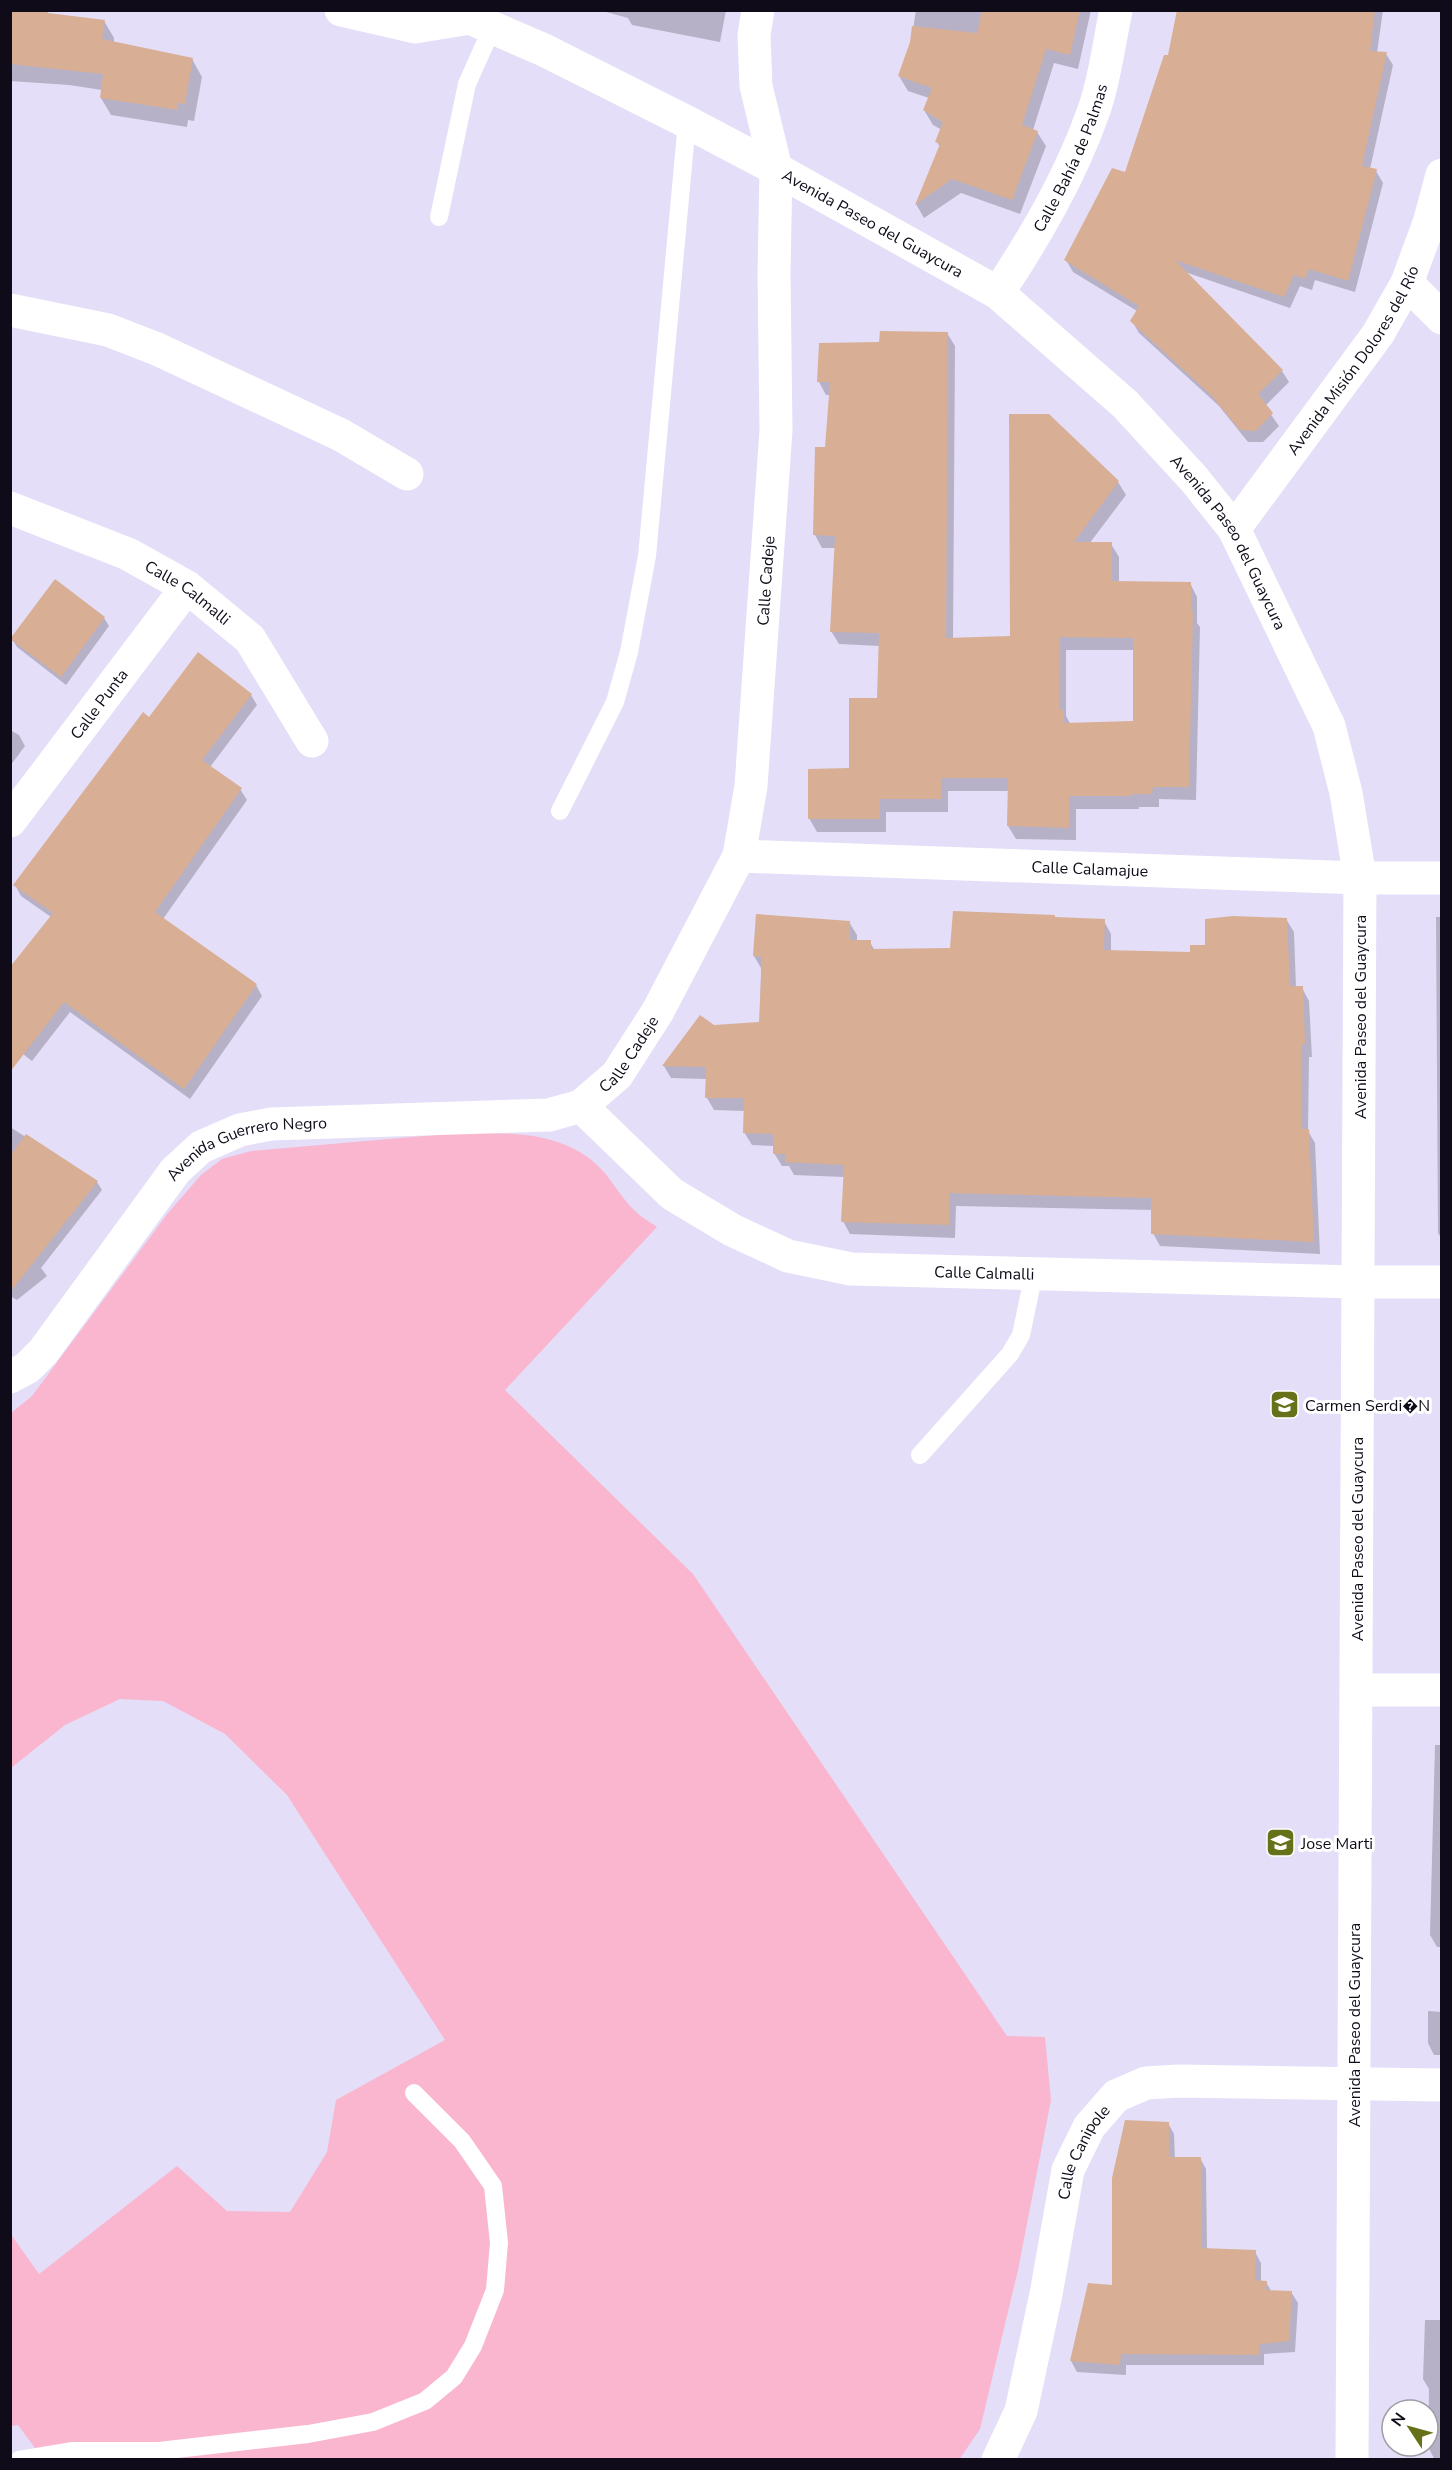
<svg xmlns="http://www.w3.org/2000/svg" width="1452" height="2470" viewBox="0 0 1452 2470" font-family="'Nunito Sans',sans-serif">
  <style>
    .green { fill: #fab6ce }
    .shadow { fill: #0003; fill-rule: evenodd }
    .building { fill: #d8af94; fill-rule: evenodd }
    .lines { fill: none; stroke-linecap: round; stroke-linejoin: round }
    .service { stroke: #fff; stroke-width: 18 }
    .minor { stroke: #fff; stroke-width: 33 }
    .tertiary { stroke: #fff; stroke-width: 33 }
    .labels { text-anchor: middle; stroke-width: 6; stroke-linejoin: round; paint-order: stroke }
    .street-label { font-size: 16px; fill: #0f0b19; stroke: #fff }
    .poi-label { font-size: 16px; fill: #0f0b19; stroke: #fff; text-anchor: start }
  </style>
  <rect width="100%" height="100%" fill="#e4def8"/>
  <path class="green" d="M 458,1133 C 505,1133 558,1130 596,1164 C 611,1177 620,1197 635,1211 C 641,1217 650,1222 657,1227 L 505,1390 L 693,1574 L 1007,2036 L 1045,2037 L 1051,2100 L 1018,2270 L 980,2429 L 959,2460 L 43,2459 L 18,2425 L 11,2426 L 10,2233 L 39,2274 L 177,2166 L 227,2211 L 290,2212 L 327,2152 L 336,2100 L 445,2040 L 287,1795 L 225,1734 L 163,1701 L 120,1699 L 65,1725 L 11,1768 L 11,1413 L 32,1396 L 168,1213 L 201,1175 L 222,1159 L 251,1151 Z"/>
  <path class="shadow" d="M 10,10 L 104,21 L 114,38 L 114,43 L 192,59 L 202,77 L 194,121 L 188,120 L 187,127 L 111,115 L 101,98 L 102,90 L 69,85 L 10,81 Z
    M 599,10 L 726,10 L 720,42 L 632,25 L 628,18 Z
    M 916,10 L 1091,10 L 1078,69 L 1054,63 L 1033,130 L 1037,132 L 1046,146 L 1020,214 L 961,193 L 924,218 L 916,204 L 940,147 L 937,142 L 942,130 L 933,125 L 924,110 L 929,98 L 908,91 L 899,76 L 911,42 Z
    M 1179,10 L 1383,10 L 1377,53 L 1386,54 L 1393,65 L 1370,169 L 1376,171 L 1383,183 L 1355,292 L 1315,280 L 1312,290 L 1300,286 L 1290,308 L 1185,272 L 1282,371 L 1289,382 L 1265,406 L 1279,426 L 1263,442 L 1248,442 L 1219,406 L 1139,333 L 1132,321 L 1137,311 L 1073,272 L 1066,260 L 1126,174 L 1170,57 Z
    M 947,333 L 955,346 L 953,640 L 1011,638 L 1011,415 L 1118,482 L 1126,495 L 1089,544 L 1111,544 L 1119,557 L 1119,582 L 1190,583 L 1197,597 L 1197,623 L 1200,627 L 1196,800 L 1159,799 L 1159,807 L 1139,807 L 1139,809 L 1076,809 L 1076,840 L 1016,839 L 1008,826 L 1009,791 L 948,791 L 948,812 L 886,812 L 886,832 L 817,832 L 809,818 L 850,770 L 878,699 L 880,646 L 839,644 L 831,631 L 836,548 L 822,548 L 815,535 L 817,449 L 827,448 L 830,395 L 826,395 L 819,382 L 881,344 ZM 1066,650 L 1135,650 L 1134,723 L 1071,725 L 1066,716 Z
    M 104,618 L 109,626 L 66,685 L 17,647 L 12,639 Z
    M 251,695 L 257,705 L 210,767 L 240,789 L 247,800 L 163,919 L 256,985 L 262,996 L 190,1099 L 70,1012 L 32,1061 L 10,1044 L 10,964 L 13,966 L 51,917 L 21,896 L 15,885 Z
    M 10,730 L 19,735 L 25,746 L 10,766 Z
    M 1436,917 L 1442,917 L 1442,1239 L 1438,1233 Z
    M 1056,919 L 1104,921 L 1111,934 L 1111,951 L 1191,953 L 1286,919 L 1294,932 L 1296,988 L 1302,988 L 1309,1001 L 1312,1057 L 1309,1057 L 1308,1131 L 1315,1143 L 1320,1254 L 1160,1246 L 1153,1233 L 1153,1210 L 956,1206 L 955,1238 L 850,1234 L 843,1221 L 845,1177 L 794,1175 L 789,1166 L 782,1166 L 774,1153 L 774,1146 L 752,1145 L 744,1132 L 745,1111 L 714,1110 L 707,1098 L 707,1079 L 671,1078 L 664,1066 L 713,1027 L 760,1023 L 761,968 L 754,956 L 849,922 L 857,935 L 857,942 L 870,942 L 875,951 L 952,950 Z
    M 10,1127 L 97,1182 L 102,1190 L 41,1268 L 47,1276 L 17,1300 L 10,1296 Z
    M 1442,1408 L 1442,1512 L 1440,1510 Z
    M 1442,1592 L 1442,1641 L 1440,1638 Z
    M 1435,1745 L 1442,1745 L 1442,1947 L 1437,1947 L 1430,1935 Z
    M 1428,2011 L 1442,2012 L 1442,2055 L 1434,2055 L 1428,2043 Z
    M 1168,2123 L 1174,2134 L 1175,2159 L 1200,2158 L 1206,2169 L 1207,2249 L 1255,2252 L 1261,2263 L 1261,2282 L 1266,2282 L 1271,2291 L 1291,2292 L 1298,2303 L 1295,2352 L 1264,2354 L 1264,2365 L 1126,2365 L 1126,2375 L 1077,2372 L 1071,2361 L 1114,2286 Z
    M 1425,2320 L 1442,2320 L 1442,2460 L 1435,2460 L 1428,2447 L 1429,2389 L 1423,2379 Z"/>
  <path class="building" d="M 10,10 L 48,10 L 48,13 L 105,20 L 102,39 L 193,58 L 185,104 L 178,103 L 178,110 L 100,98 L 103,74 L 10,64 Z
    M 982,10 L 1080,10 L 1070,55 L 1046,49 L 1022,125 L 1038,131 L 1012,200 L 952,179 L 915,205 L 940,144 L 935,142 L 943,122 L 923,110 L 932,88 L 898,76 L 910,42 L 912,26 L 977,33 Z
    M 1177,10 L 1375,10 L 1370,51 L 1387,52 L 1362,166 L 1377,169 L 1348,281 L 1309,269 L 1305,279 L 1294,275 L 1284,297 L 1175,260 L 1283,370 L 1258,394 L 1273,413 L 1256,431 L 1240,430 L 1210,394 L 1130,321 L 1139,306 L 1064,260 L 1112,168 L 1125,172 L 1164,55 L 1168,55 Z
    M 880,331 L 948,332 L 946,638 L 1010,636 L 1009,414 L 1049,414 L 1119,481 L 1074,542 L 1112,542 L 1112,581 L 1191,582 L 1191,612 L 1193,612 L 1189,787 L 1153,787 L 1152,794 L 1132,794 L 1132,796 L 1069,796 L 1069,828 L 1007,826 L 1008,778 L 941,778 L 941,799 L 880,799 L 880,819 L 808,819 L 808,769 L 849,768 L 849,698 L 877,698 L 879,633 L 830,632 L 835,536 L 813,535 L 815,447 L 825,447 L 830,382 L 817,382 L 819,343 L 879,342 ZM 1060,637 L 1133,638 L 1133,721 L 1064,723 L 1064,710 L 1059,710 Z
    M 55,579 L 105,617 L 61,677 L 10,639 Z
    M 198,652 L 252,694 L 202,760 L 242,788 L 155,912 L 257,984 L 184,1089 L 64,1002 L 10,1072 L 10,967 L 53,913 L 13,885 L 143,712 L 149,717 Z
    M 953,911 L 1055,915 L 1055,917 L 1105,919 L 1104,950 L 1190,952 L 1190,945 L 1205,945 L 1205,919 L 1233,916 L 1287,918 L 1290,986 L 1303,986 L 1305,1044 L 1302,1044 L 1301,1129 L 1309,1129 L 1314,1242 L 1151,1234 L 1151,1198 L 949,1193 L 949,1225 L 841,1222 L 844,1165 L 785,1162 L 785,1154 L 773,1154 L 773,1134 L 743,1133 L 744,1098 L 705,1098 L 706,1067 L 662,1066 L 700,1015 L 714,1025 L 759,1022 L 762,957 L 753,956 L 756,914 L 850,921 L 850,940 L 871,940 L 871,949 L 950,948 Z
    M 26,1134 L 98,1181 L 10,1292 L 10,1156 Z
    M 1125,2120 L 1169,2122 L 1169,2157 L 1201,2157 L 1202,2248 L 1256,2250 L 1255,2280 L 1267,2281 L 1266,2290 L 1292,2291 L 1289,2341 L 1259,2344 L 1259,2355 L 1121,2354 L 1120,2365 L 1070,2361 L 1088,2283 L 1112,2285 L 1112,2178 Z"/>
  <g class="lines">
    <path class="service" d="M 439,217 L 467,84 L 492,28
      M 560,811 L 615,702 L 629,652 L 647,556 L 687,122
      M 920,1455 L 1010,1354 L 1021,1335 L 1034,1273
      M 19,2460 L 73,2451 L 159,2451 L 308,2434 L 373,2422 L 425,2401 L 454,2377 L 473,2346 L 495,2290 L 499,2243 L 493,2186 L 462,2141 L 414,2093"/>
    <g class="minor">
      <path d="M 1407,283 L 1442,318"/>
      <path id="s1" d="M 998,293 C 1036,235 1071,176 1094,110 C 1105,79 1109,43 1116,10"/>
      <path d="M 10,310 L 108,330 L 157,349 L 341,435 L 407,474"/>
      <path id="s2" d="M 10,508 L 128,554 L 187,587 L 250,639 L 312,741"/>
      <path id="s3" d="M 1234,529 L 1378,334 L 1407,283 L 1429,223 L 1442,175"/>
      <path id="s4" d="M 10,821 L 187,587"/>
      <path id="s5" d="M 739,856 L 1360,878 L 1442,878"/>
      <path id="s6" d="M 581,1106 L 672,1194 L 732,1230 L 788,1256 L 851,1269 L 1358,1282 L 1442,1282"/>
      <path id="s7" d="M 10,1377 L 27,1368 L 43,1352 L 175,1171 L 201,1147 L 240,1130 L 271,1124 L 549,1115 L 581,1106 L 617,1075 L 658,1011 L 739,856 L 751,786 L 776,430 L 774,273 L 776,169 L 756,86 L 754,35 L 758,10"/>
      <path d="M 1356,1690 L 1442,1690"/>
      <path id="s8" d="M 998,2460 L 1021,2411 L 1046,2294 L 1068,2170 L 1089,2127 L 1116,2096 L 1146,2083 L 1178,2081 L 1442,2085"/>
    </g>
    <g class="tertiary">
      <path d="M 341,10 L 415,27 L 470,18"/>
      <path id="s9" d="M 459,10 L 470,18 L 544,50 L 687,122 L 776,169 L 998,293 L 1125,404 L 1194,479 L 1234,529 L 1329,726 L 1346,793 L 1360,878 L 1352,2460"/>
    </g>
  </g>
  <defs>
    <symbol id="school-square" viewBox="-11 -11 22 22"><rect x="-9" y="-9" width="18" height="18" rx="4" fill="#67711a" stroke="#fff"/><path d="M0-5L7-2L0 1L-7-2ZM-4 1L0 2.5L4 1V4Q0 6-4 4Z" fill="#fff"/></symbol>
  </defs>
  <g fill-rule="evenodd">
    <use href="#school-square" x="1268" y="1388" width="33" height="33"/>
    <use href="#school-square" x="1264" y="1826" width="33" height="33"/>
  </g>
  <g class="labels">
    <g class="street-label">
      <text dy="6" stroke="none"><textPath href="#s1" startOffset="154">Calle Bahía de Palmas</textPath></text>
      <text dy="6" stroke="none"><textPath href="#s9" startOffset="466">Avenida Paseo del Guaycura</textPath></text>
      <text dy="6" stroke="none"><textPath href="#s3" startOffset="207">Avenida Misión Dolores del Río</textPath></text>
      <text dy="6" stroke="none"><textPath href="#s9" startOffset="952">Avenida Paseo del Guaycura</textPath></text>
      <text dy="6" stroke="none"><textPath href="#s7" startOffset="1262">Calle Cadeje</textPath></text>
      <text dy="6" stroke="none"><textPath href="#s2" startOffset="198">Calle Calmalli</textPath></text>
      <text dy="6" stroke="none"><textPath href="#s4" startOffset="147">Calle Punta</textPath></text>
      <text dy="6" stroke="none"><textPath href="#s5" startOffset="351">Calle Calamajue</textPath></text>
      <text transform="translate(1360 1017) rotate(-90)" y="6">Avenida Paseo del Guaycura</text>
      <text dy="6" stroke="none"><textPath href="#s7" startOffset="758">Calle Cadeje</textPath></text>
      <text dy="6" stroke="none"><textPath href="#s7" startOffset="344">Avenida Guerrero Negro</textPath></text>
      <text dy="6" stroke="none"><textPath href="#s6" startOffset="456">Calle Calmalli</textPath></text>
      <text transform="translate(1357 1539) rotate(-90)" y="6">Avenida Paseo del Guaycura</text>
      <text transform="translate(1354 2025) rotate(-90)" y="6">Avenida Paseo del Guaycura</text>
      <text dy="6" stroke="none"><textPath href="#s8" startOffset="322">Calle Canipole</textPath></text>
    </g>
    <g class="poi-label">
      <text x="1305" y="1411">Carmen Serdi�N</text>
      <text x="1301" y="1849">Jose Marti</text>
    </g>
  </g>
  <rect width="1452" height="2470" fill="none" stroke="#0f0b19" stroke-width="24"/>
  <g transform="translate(1410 2428) rotate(306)"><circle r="28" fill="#ffffff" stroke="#9f9da3" stroke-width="1.5"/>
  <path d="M0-4.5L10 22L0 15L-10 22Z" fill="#67711a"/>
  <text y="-9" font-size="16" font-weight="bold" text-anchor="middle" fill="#0f0b19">N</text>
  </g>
</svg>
